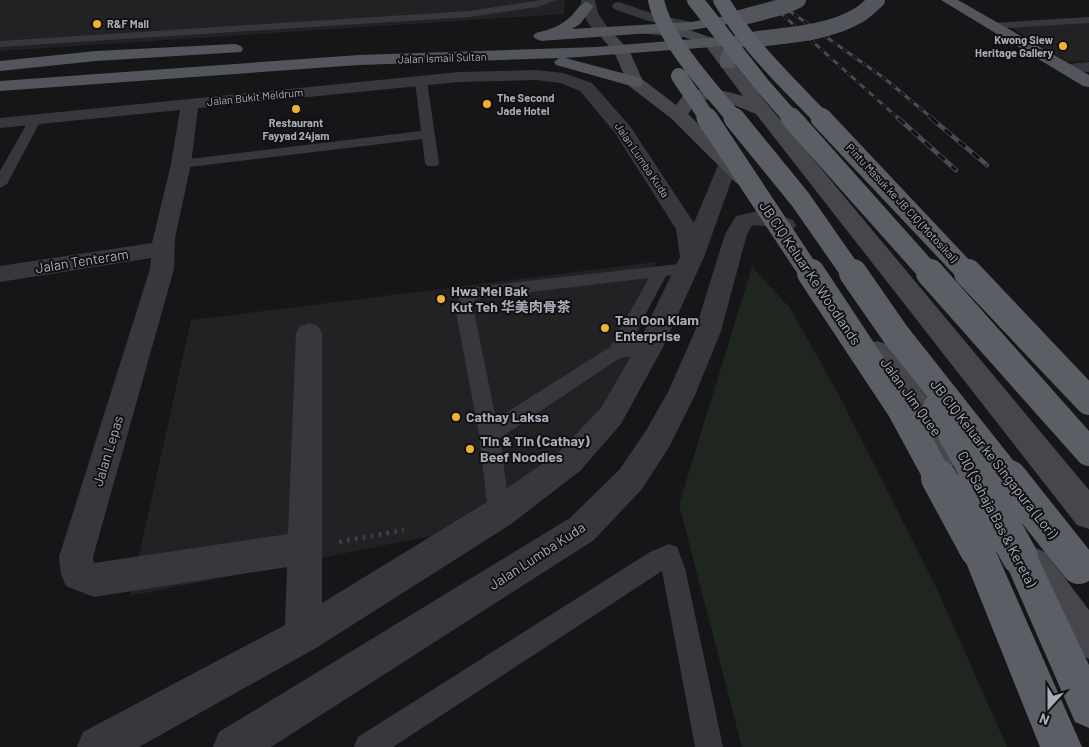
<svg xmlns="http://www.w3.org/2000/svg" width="1089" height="747" viewBox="0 0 1089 747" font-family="Barlow,'Noto Sans SC',sans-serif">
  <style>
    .built { fill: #222225 }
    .green { fill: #1e261f }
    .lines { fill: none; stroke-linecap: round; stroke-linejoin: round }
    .path { stroke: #3d3f44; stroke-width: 4.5; stroke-dasharray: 3 5; stroke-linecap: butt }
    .service { fill: #37383d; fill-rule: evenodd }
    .minor { fill: #37383d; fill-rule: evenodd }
    .secondary { fill: #45474d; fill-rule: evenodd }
    .primary { fill: #53555c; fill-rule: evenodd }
    .trunk { fill: #5b5e65; fill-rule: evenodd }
    .rail-far1-casing { stroke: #4a4c52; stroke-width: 3 }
    .rail-casing { stroke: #4a4c52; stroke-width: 4.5 }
    .rail-far1 { stroke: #111113; stroke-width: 2; stroke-dasharray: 6; stroke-linecap: butt }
    .rail { stroke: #111113; stroke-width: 3; stroke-dasharray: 9; stroke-linecap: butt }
    .primary-bridge { stroke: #53555c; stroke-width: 16 }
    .trunk-bridge-far3 { stroke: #5b5e65; stroke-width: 16 }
    .trunk-bridge-far2 { stroke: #5b5e65; stroke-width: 21 }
    .trunk-bridge-far1 { stroke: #5b5e65; stroke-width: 28 }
    .trunk-bridge { stroke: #5b5e65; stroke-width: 36 }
    .poi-dot { fill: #f2b134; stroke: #111113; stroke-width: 2 }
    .labels { text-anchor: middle; stroke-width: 4; stroke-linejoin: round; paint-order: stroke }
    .far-poi-label { font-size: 11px; font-weight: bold; fill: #a8adb8; stroke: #111113; text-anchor: start }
    .far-street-label { font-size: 11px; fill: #a8adb8; stroke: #111113 }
    .street-label { font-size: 14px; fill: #a8adb8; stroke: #111113 }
    .poi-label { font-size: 14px; font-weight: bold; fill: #a8adb8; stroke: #111113; text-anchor: start }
  </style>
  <rect width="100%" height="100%" fill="#161618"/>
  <path class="built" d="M 0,0 L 565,0 L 564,14 L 0,51 Z
    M 1089,18 L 1089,61 L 1067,62 L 1004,23 Z
    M 656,262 L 633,357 L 589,429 L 461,530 L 130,596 L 191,320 Z"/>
  <path class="green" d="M 752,267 L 790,308 L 838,393 L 938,591 L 1007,747 L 742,747 L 679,504 Z"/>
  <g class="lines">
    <path class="path" d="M 339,542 L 404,530"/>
    <path class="service" d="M 541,0 L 556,0 L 538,7 L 469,17 L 0,47 L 0,41 L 469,11 Z
      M 1089,17 L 1089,23 L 992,29 L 987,26 L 992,23 Z
      M 421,78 L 427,81 L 439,163 L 437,166 L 427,166 L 425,163 L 422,139 L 181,168 L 174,164 L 181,160 L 421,131 L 415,81 Z
      M 35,116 L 41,120 L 7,184 L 0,188 L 0,171 L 29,120 Z
      M 687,263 L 693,264 L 695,268 L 693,272 L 666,276 L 630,343 L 650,340 L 656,342 L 659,347 L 656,352 L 620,358 L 500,438 L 510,513 L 507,520 L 499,523 L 491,520 L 488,513 L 479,434 L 455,307 L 461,294 L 476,287 ZM 649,278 L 610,347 L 496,419 L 473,307 L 474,301 L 480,298 Z
      M 669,544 L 677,547 L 685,568 L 723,747 L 695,747 L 662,571 L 393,747 L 354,747 L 358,737 L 650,552 Z"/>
    <path class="minor" d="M 581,0 L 595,0 L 598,13 L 610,31 L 608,34 L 603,35 C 590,32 581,12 581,0 Z
      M 619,2 L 654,14 L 696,23 L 698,26 L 696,29 L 691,30 L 645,20 L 614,9 L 612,6 L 614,3 Z
      M 1089,62 L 1089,72 L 1059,71 L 1057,68 L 1059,65 Z
      M 536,70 L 563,73 L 592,83 L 630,126 L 694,223 L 721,158 L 728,156 L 735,158 L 738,162 L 704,257 L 663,347 L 621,424 L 580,471 L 511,524 L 316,648 L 139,747 L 77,747 L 83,732 L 285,625 L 287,567 L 94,597 L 66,586 L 61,574 L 59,557 L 150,269 L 151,258 L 0,282 L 0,266 L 152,243 L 171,164 L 180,110 L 0,128 L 0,118 L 459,72 ZM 536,80 L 560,83 L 580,91 L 615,133 L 676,229 L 680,257 L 638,344 L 601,408 L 558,453 L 487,502 L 322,603 L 322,333 L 318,326 L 309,323 L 300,326 L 296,333 L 288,534 L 94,563 L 93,557 L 174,269 L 175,238 L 191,164 L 198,108 L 459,82 Z
      M 763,210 L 793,220 L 796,225 L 793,230 C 778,234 767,223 752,226 L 747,234 L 721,331 L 695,395 L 669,447 L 642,489 L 594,540 L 271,747 L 213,747 L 219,732 L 570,518 L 620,469 L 647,429 L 668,392 L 695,331 L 725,234 L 736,216 Z"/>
    <path class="secondary" d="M 639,26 L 684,28 L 715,39 L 763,99 L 1089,490 L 1089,529 L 1077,525 L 756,114 C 737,106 719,97 698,100 L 688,114 L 750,175 L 753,179 L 750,183 L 743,185 L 736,183 L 672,119 L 629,86 L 614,52 L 596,31 L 598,28 L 608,28 L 629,50 L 642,79 L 676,105 L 686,92 C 706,87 723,90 743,96 L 705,45 L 684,37 L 634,33 L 632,30 L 634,27 Z
      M 877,341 L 886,344 L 963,444 L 967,453 L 963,462 L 952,466 L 941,462 L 868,358 L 864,351 L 868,344 Z
      M 1033,547 L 1045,552 L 1089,610 L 1089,659 L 1076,653 L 1021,576 L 1016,564 L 1021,552 Z"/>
    <path class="primary" d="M 941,0 L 958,0 L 1089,75 L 1089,87 L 1083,86 Z
      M 587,2 L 594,6 L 580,24 L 572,29 L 691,22 L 740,14 L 745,15 L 747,18 L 745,21 L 740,22 L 691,30 L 541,41 L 536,39 L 533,36 L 536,33 C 548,30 559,27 569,18 C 576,13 578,4 587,2 Z
      M 757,34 L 762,36 L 765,39 L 762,42 C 753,45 739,44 736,56 C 735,61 737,64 734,68 L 722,68 C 717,61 721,53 726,46 L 565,58 L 641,78 L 643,82 L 641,86 L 635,87 L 556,65 L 554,62 L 559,58 L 359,65 L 0,91 L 0,81 L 359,55 L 596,47 Z
      M 235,44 L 241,46 L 243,49 L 241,52 L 96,61 L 0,71 L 0,61 L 96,51 Z"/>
    <path class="trunk" d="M 978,534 L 990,538 L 1082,747 L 1040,747 L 961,550 L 966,538 Z
      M 1020,540 L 1032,545 L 1089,665 L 1089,728 L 1075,722 L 1003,557 L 1008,545 Z"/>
    <defs>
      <path id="rail-far1" d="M 774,0 L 884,78 L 933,119
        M 775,8 L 899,119"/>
      <path id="rail" d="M 898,118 L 956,170
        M 931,118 L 987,165"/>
    </defs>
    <use href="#rail-far1" class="rail-far1-casing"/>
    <use href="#rail" class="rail-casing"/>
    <use href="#rail-far1" class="rail-far1"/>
    <use href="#rail" class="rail"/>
    <path class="primary-bridge" d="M 740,18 L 785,6 L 798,0
      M 757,39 C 790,35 829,33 859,15 C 866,11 871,5 877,0"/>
    <path class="trunk-bridge-far3" d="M 656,0 C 664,40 709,87 735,119
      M 695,0 L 762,85 L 792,119
      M 721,0 C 747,45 786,81 822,119
      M 679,76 L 708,119"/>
    <path class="trunk-bridge-far2" d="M 707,118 L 811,275
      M 734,118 L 800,199 L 853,275
      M 791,118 L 931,275
      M 821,118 L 969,275"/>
    <path class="trunk-bridge-far1" d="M 811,273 L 901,409 L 939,479
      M 853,273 L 896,335 L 1010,479
      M 930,273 L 1089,452
      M 968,273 L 1089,401
      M 937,408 L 977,479"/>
    <path class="trunk-bridge" d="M 939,478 L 978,550
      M 976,478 L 1020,557
      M 1009,478 L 1079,566"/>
  </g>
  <g class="poi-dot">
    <circle cx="97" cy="24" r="5"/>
    <circle cx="1063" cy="46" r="5"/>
    <circle cx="487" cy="104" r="5"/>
    <circle cx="296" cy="109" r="5"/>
    <circle cx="441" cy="299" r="5"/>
    <circle cx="605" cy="328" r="5"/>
    <circle cx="456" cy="417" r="5"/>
    <circle cx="470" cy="449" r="5"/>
  </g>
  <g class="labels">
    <g class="far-poi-label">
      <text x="107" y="28">R&amp;F Mall</text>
      <text x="1053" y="44" text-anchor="end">Kwong Siew<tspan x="1053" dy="13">Heritage Gallery</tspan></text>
      <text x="497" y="102">The Second<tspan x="497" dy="13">Jade Hotel</tspan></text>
      <text x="296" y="127" text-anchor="middle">Restaurant<tspan x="296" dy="13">Fayyad 24jam</tspan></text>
    </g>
    <g class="far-street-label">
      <text transform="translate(442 58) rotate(-2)" y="4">Jalan Ismail Sultan</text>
      <text transform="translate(255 97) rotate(-6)" y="4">Jalan Bukit Meldrum</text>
      <text transform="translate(642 160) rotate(56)" y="4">Jalan Lumba Kuda</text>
      <text transform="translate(902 203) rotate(47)" y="4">Pintu Masuk ke JB CIQ (Motosikal)</text>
    </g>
    <g class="street-label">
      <text transform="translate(82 261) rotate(-9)" y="5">Jalan Tenteram</text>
      <text transform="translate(810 273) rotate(56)" y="5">JB CIQ Keluar Ke Woodlands</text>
      <text transform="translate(911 397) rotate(54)" y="5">Jalan Jim Quee</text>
      <text transform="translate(108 451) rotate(-73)" y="5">Jalan Lepas</text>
      <text transform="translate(994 459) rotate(52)" y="5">JB CIQ Keluar ke Singapura (Lori)</text>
      <text transform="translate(997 519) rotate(62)" y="5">CIQ (Sahaja Bas &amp; Kereta)</text>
      <text transform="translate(537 556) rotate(-33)" y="5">Jalan Lumba Kuda</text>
    </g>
    <g class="poi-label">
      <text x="451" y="296">Hwa Mei Bak<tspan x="451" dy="16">Kut Teh 华美肉骨茶</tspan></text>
      <text x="615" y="325">Tan Oon Kiam<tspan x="615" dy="16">Enterprise</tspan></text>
      <text x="466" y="422">Cathay Laksa</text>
      <text x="480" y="446">Tin &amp; Tin (Cathay)<tspan x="480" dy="16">Beef Noodles</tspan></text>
    </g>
  </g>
  <g transform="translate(1049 707) rotate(201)" stroke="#111113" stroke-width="4" paint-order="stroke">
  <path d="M0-4L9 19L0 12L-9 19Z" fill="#a8adb8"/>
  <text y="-8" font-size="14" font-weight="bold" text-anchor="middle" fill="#a8adb8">N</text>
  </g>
</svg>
